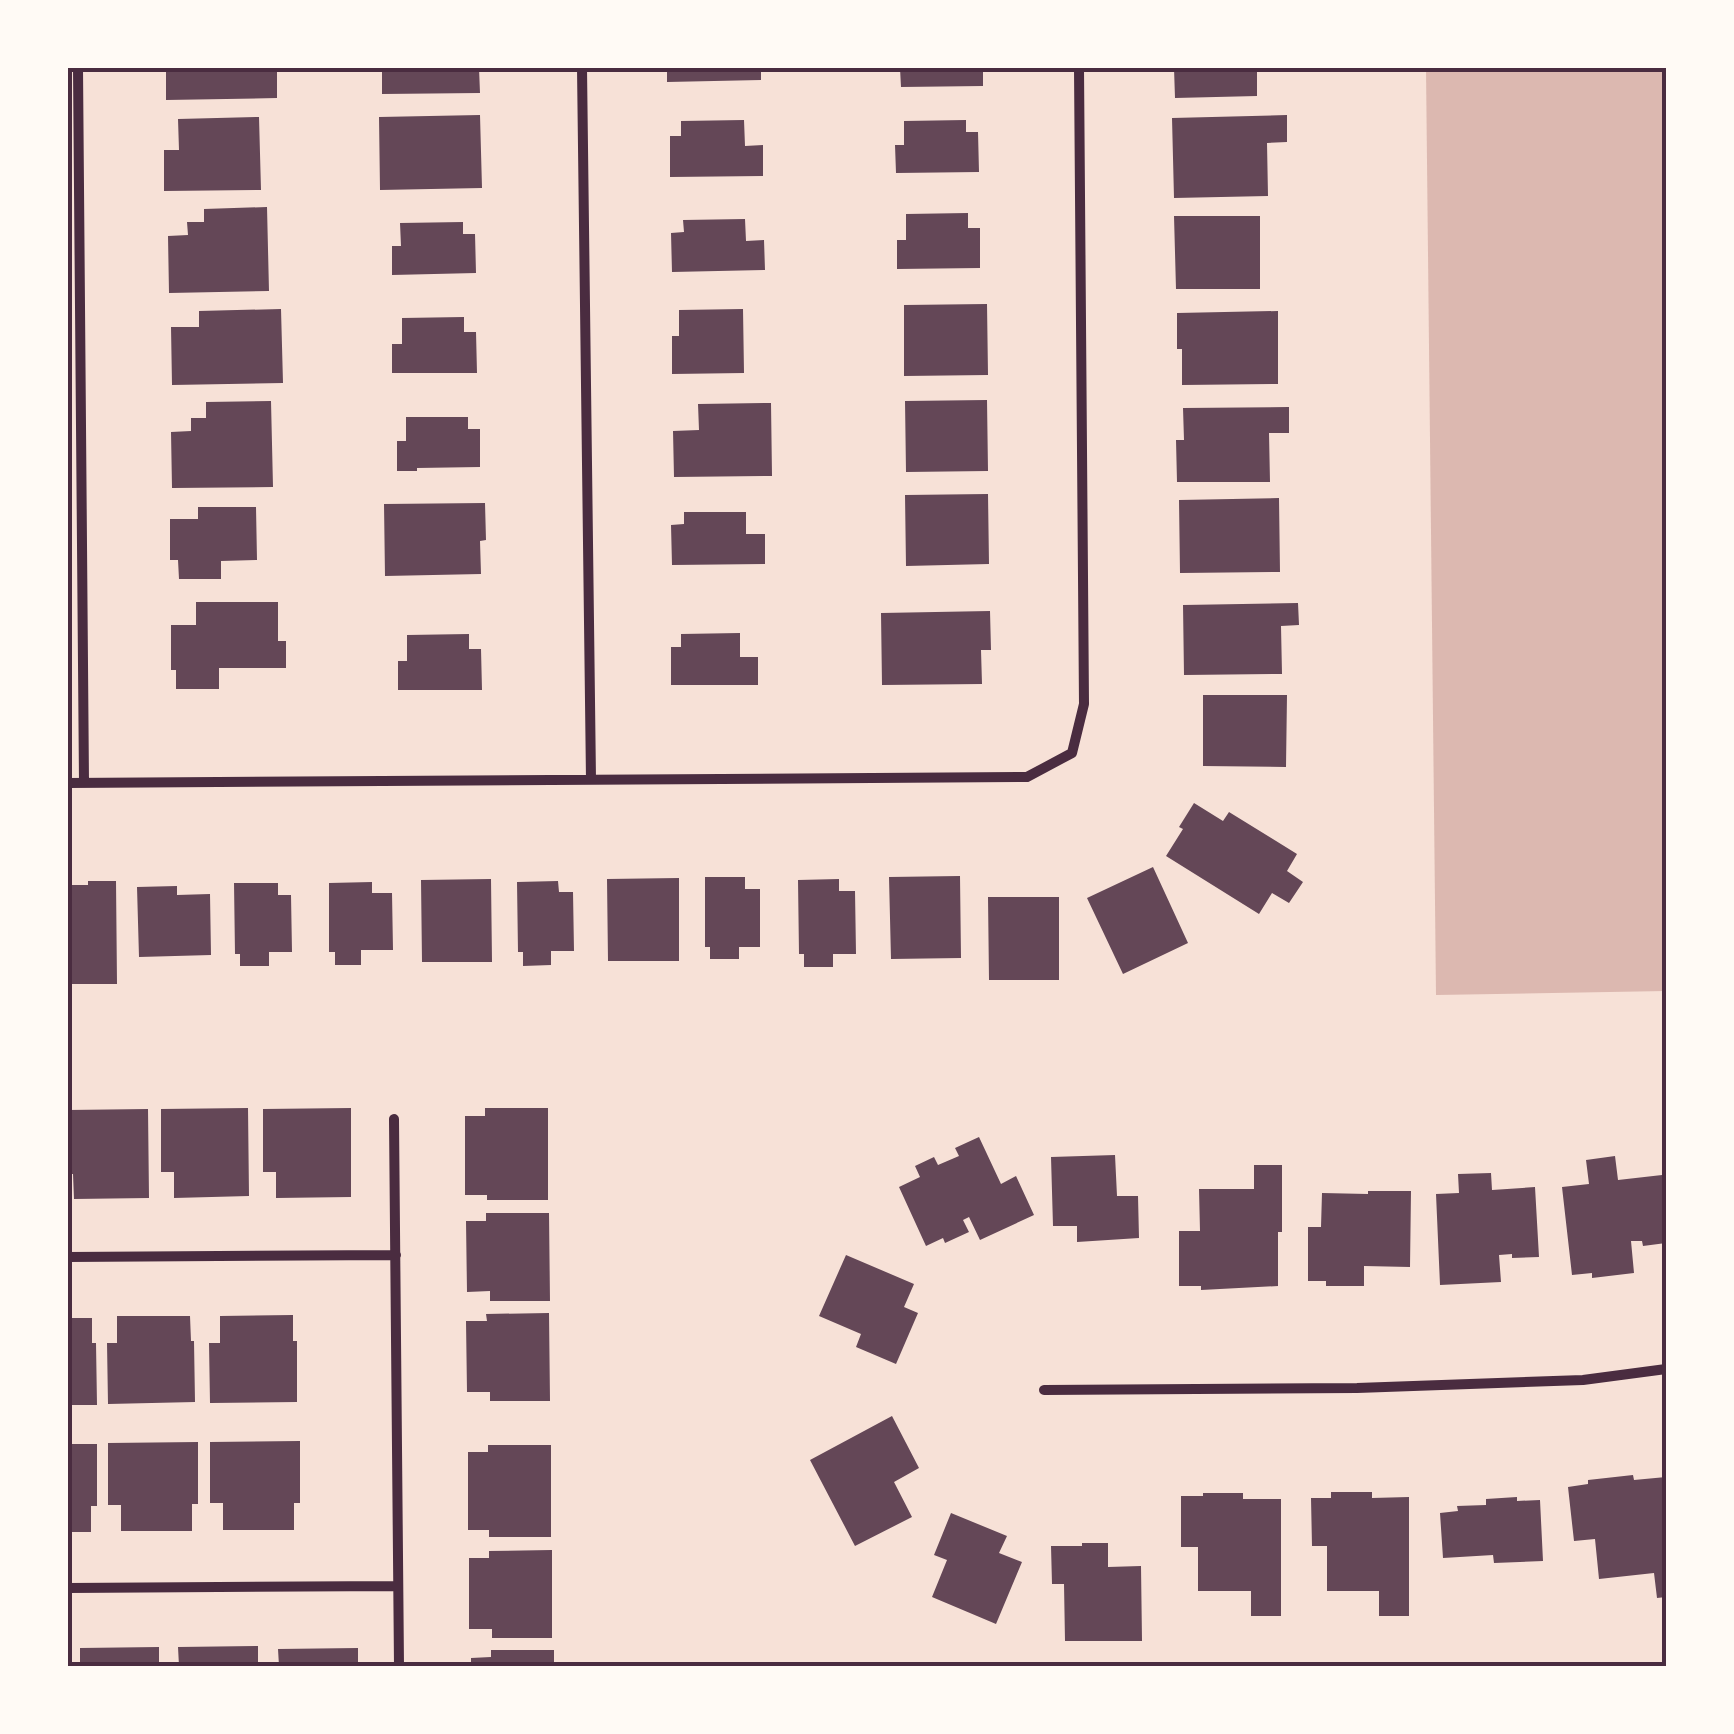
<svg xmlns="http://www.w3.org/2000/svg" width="1734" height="1734" viewBox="0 0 1734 1734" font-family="'Archivo Narrow',sans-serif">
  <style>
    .water { fill: #dcb8b0 }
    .building { fill: #644757 }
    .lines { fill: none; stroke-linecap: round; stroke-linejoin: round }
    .minor { stroke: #4a2c40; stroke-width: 10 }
    .neatline { fill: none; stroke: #4a2c40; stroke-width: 4 }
  </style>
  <rect width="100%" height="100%" fill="#f7e1d7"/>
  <path class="water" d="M 1426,68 L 1666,68 L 1666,991 L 1436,995 Z"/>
  <path class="building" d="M 166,68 L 277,68 L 277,98 L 166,100 Z
    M 382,68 L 479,68 L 480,93 L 382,94 Z
    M 667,68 L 761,68 L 761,80 L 667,82 Z
    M 900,68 L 983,68 L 983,86 L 901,87 Z
    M 1174,68 L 1257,68 L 1257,96 L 1175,98 Z
    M 480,115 L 482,188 L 380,190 L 379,117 Z
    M 1287,115 L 1287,142 L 1267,143 L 1268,196 L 1174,198 L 1172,118 Z
    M 259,117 L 261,190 L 164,191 L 164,150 L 179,150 L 178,119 Z
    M 744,120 L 745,146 L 763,145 L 763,176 L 670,177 L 670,136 L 681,136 L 681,121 Z
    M 966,120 L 966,132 L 978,132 L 979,172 L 896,173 L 895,145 L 904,145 L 904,121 Z
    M 267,207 L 269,291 L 169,293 L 168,236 L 188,235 L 187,222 L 204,222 L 204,209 Z
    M 968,213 L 968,228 L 980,228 L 980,268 L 897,269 L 897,240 L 906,240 L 906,214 Z
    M 1174,216 L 1260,216 L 1260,289 L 1176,289 Z
    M 745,219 L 746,241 L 764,240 L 765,270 L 672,272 L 671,233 L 684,232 L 683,220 Z
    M 463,222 L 463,234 L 475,234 L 476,273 L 392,275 L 392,246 L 401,246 L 400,223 Z
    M 987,304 L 988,375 L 904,376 L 904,305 Z
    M 281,309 L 283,383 L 172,385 L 171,327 L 199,327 L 199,311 Z
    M 743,309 L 744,373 L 672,374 L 672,336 L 679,336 L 679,310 Z
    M 1278,311 L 1278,384 L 1182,385 L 1182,349 L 1177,349 L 1177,313 Z
    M 464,317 L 464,332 L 476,332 L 477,373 L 392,373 L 392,344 L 402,344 L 402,318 Z
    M 987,400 L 988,471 L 906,472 L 905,401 Z
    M 271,401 L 273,487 L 172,488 L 171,432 L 191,431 L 191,418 L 206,418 L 206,402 Z
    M 771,403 L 772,476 L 674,477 L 673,431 L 699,430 L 698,404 Z
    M 1289,407 L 1289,433 L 1269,433 L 1270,482 L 1177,482 L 1176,440 L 1184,440 L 1183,408 Z
    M 406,417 L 468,417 L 468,429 L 480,429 L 480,467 L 417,468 L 417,471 L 397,471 L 397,441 L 406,441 Z
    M 988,494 L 989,564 L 906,566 L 905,495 Z
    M 1279,498 L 1280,572 L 1180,573 L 1179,500 Z
    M 485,503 L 486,540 L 480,541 L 481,574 L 385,576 L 384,504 Z
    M 198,507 L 256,507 L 257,560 L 221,561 L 221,579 L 179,579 L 178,560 L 170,560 L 170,519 L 198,519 Z
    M 684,512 L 746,512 L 746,534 L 765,534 L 765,564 L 672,565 L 671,525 L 684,524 Z
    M 196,602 L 278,602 L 278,641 L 286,641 L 286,668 L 219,668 L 219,689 L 176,689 L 176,670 L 171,670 L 171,625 L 196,625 Z
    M 1298,603 L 1299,625 L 1281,626 L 1282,674 L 1184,675 L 1183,605 Z
    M 990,611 L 991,650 L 981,650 L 982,684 L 882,685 L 881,613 Z
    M 740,633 L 740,657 L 758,657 L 758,685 L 671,685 L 671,647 L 681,647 L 681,634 Z
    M 469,634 L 469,649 L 481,649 L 482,690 L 398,690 L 398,661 L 407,661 L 407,635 Z
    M 1203,695 L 1287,695 L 1286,767 L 1203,766 Z
    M 1194,803 L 1223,821 L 1229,812 L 1297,854 L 1287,871 L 1303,882 L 1289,903 L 1272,893 L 1259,914 L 1166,856 L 1183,829 L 1179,827 Z
    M 1153,867 L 1188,943 L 1123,974 L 1087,898 Z
    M 960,876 L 961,958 L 891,959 L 889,877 Z
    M 705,877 L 745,877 L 745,889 L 760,889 L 760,947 L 739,947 L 739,959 L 710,959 L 710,947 L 705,947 Z
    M 679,878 L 679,961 L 608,961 L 607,879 Z
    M 491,879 L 492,962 L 422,962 L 421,880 Z
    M 839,879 L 839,891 L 855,891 L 856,954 L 833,954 L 833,967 L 804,967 L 804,954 L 799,954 L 798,880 Z
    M 88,881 L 116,881 L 117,984 L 68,984 L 68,885 L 88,885 Z
    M 558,881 L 559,892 L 573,892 L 574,951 L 551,951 L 551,965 L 523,966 L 523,952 L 518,952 L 517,882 Z
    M 372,882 L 372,893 L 392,893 L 393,950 L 361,950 L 361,965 L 335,965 L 335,952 L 329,952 L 329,883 Z
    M 234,883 L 278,883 L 278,895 L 291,895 L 292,952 L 269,952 L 269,966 L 240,966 L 240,954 L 235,954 Z
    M 177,886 L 177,895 L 210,894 L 211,955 L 139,957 L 137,887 Z
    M 988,897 L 1059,897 L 1059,980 L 989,980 Z
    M 248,1108 L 249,1196 L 174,1198 L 174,1172 L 161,1172 L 161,1109 Z
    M 351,1108 L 351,1197 L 276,1198 L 276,1172 L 263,1172 L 263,1109 Z
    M 485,1108 L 548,1108 L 548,1200 L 487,1200 L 487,1195 L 465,1195 L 465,1116 L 485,1116 Z
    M 148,1109 L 149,1198 L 74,1199 L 73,1174 L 68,1174 L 68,1110 Z
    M 979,1137 L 1001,1184 L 1016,1176 L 1034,1215 L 980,1240 L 969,1217 L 963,1220 L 969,1232 L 945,1243 L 943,1238 L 926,1246 L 899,1187 L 920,1177 L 915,1166 L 934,1157 L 938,1165 L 959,1156 L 955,1148 Z
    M 1115,1155 L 1117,1196 L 1138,1196 L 1139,1238 L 1077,1242 L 1077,1226 L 1053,1226 L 1051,1157 Z
    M 1615,1156 L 1618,1180 L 1662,1175 L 1666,1211 L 1666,1243 L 1643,1246 L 1642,1241 L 1631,1241 L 1634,1273 L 1592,1278 L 1592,1273 L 1572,1275 L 1562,1187 L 1589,1184 L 1586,1160 Z
    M 1254,1165 L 1282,1165 L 1282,1232 L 1278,1232 L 1278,1286 L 1201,1290 L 1201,1286 L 1179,1286 L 1179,1231 L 1200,1231 L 1199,1189 L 1254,1189 Z
    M 1491,1173 L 1492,1190 L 1535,1187 L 1539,1257 L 1512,1258 L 1512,1254 L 1499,1255 L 1501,1282 L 1440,1285 L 1436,1194 L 1459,1193 L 1458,1174 Z
    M 1368,1191 L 1411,1191 L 1410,1267 L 1364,1266 L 1364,1286 L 1326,1286 L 1326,1281 L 1308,1281 L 1308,1227 L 1321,1227 L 1322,1193 L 1368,1194 Z
    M 486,1213 L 549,1213 L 550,1301 L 490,1301 L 490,1291 L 467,1292 L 466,1221 L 486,1221 Z
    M 846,1255 L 914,1284 L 904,1307 L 918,1313 L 896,1364 L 856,1347 L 861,1334 L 819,1316 Z
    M 549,1313 L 550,1401 L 490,1401 L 490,1392 L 467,1392 L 466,1321 L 487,1321 L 486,1314 Z
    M 293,1315 L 293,1341 L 297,1341 L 297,1402 L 210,1403 L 209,1343 L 220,1343 L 220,1316 Z
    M 117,1316 L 190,1316 L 191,1341 L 194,1341 L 195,1402 L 108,1404 L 107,1343 L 117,1343 Z
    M 68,1318 L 92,1318 L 92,1343 L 96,1343 L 97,1405 L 68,1405 Z
    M 892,1416 L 919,1468 L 894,1482 L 912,1517 L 855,1546 L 810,1460 Z
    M 300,1441 L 300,1503 L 294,1503 L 294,1530 L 223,1530 L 223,1503 L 210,1503 L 210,1442 Z
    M 198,1442 L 198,1504 L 192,1504 L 192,1531 L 121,1531 L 121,1505 L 108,1505 L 108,1443 Z
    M 68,1444 L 97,1444 L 97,1506 L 91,1506 L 91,1532 L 68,1532 Z
    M 488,1445 L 551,1445 L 551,1537 L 489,1537 L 489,1530 L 468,1530 L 468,1452 L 488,1452 Z
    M 1633,1475 L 1634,1480 L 1666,1477 L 1666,1597 L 1657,1598 L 1654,1573 L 1599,1579 L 1595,1539 L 1574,1541 L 1568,1487 L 1588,1484 L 1588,1480 Z
    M 1331,1492 L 1372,1492 L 1372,1498 L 1409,1497 L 1409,1616 L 1379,1616 L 1379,1591 L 1327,1591 L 1327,1546 L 1312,1546 L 1311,1498 L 1331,1498 Z
    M 1203,1493 L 1243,1493 L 1243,1499 L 1281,1499 L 1281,1616 L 1251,1616 L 1251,1591 L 1198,1591 L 1198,1547 L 1181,1547 L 1181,1496 L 1203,1496 Z
    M 1517,1497 L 1517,1501 L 1540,1500 L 1543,1561 L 1494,1563 L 1493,1555 L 1443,1558 L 1440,1513 L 1458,1511 L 1457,1506 L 1486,1505 L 1486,1499 Z
    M 951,1513 L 1007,1536 L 999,1553 L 1022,1562 L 996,1624 L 932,1597 L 947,1560 L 934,1555 Z
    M 1082,1543 L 1108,1543 L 1108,1567 L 1141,1566 L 1142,1641 L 1065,1641 L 1064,1584 L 1052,1584 L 1051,1546 L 1082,1546 Z
    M 552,1550 L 552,1638 L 492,1638 L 492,1629 L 469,1629 L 469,1558 L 489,1558 L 489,1551 Z
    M 258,1646 L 258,1666 L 179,1666 L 178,1647 Z
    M 159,1647 L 159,1666 L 80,1666 L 80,1648 Z
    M 358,1648 L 358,1666 L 279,1666 L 278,1649 Z
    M 491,1650 L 554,1650 L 554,1666 L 471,1666 L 471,1658 L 491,1657 Z"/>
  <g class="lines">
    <path class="minor" d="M 78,68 L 84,783
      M 582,68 L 591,780
      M 68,783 L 1027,777 L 1072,753 L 1084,704 L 1079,68
      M 394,1119 L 399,1666
      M 68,1257 L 396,1255
      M 1044,1390 L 1357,1388 L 1583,1380 L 1666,1369
      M 68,1588 L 398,1586"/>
  </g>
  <rect width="1734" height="1734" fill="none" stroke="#fffaf5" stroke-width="140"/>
  <rect x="70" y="70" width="1594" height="1594" class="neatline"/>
</svg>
